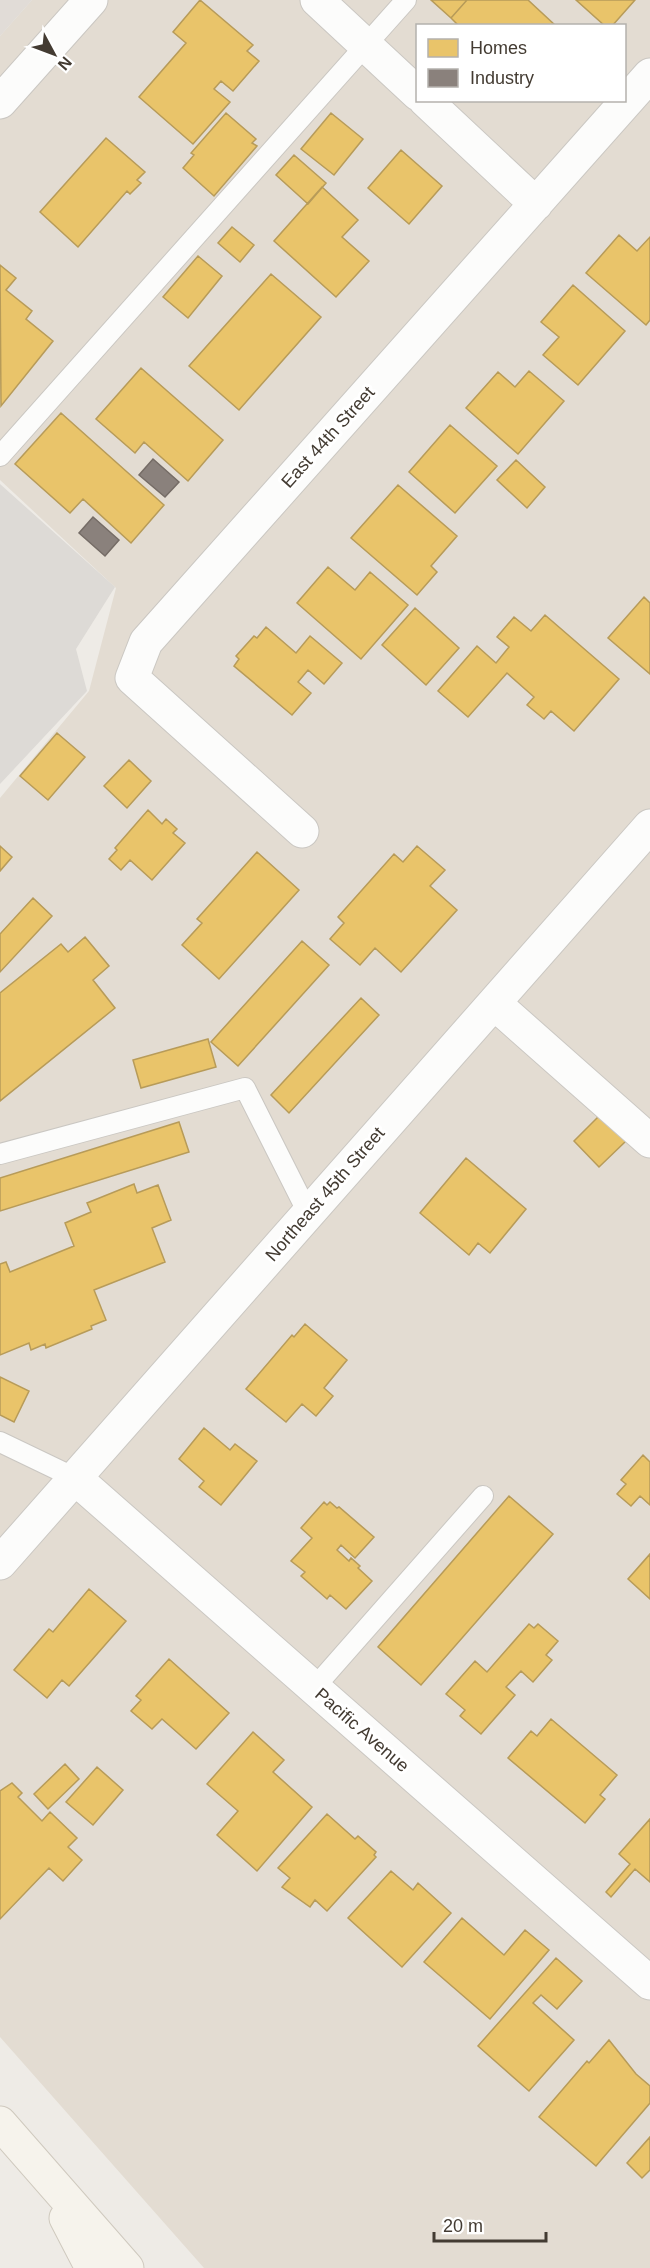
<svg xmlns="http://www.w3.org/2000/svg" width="650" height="2268" viewBox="0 0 650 2268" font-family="Arial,sans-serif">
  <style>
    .residential { fill: #e3dcd2; fill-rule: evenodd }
    .industrial { fill: #e1dcd7 }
    .parking { fill: #dddad6 }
    .homes { fill: #e9c46a; stroke: #b79b59; stroke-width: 1.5 }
    .industry { fill: #8a817c; stroke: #756c66; stroke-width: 1.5 }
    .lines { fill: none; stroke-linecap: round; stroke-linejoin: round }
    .lane-casing { stroke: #cac7c2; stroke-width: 22 }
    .street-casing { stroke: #cac7c2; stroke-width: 35 }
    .secondary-casing { stroke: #cfc9be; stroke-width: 35 }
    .lane { stroke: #fcfcfb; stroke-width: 20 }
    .street { stroke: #fcfcfb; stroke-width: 33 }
    .secondary { stroke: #f6f3ec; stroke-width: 33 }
    .labels { text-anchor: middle; stroke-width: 6; stroke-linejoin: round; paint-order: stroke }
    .street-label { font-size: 18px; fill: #433b32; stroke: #fff }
  </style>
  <rect width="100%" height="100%" fill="#eeebe6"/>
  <path class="residential" d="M 32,0 L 650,0 L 650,2268 L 204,2268 L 0,2037 L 0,798 L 89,691 L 116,588 L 0,480 L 0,36 ZM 418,26 L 624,26 L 624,100 L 418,100 Z"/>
  <path class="industrial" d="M 0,0 L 32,0 L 0,36 Z"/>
  <path class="parking" d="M 0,484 L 115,587 L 76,649 L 87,691 L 0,784 Z"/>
  <path class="homes" d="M 200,0 L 253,45 L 247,51 L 259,61 L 233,91 L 221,81 L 214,89 L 230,102 L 193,144 L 139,97 L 186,43 L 173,32 Z
    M 431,0 L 467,0 L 451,18 Z
    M 467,0 L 528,0 L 556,26 L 459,26 L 451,18 Z
    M 576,0 L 635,0 L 612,26 L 605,26 Z
    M 226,113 L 256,139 L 252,143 L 257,146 L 214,196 L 183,168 L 194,155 L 191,153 Z
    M 331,113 L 363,139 L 334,175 L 301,149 Z
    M 106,138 L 145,172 L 137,180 L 141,183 L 130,194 L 127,191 L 78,247 L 40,212 Z
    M 401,150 L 442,186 L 409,224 L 368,188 Z
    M 294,155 L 326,183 L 308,204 L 276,175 Z
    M 322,187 L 358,220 L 342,237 L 369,261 L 336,297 L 274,241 Z
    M 232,227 L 254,245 L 240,262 L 218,243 Z
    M 619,235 L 637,251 L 650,237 L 650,320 L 646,325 L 586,273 Z
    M 198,256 L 222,276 L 188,318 L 163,297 Z
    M 0,265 L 16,278 L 6,290 L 32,311 L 26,319 L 53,341 L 1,406 Z
    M 271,274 L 321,317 L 239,410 L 189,366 Z
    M 573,285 L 625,331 L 578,385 L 543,355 L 559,337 L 541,322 Z
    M 141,368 L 223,440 L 188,481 L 144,442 L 135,453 L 96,419 Z
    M 529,371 L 564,401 L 518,454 L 466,408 L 498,372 L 515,387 Z
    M 61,413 L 164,505 L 131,543 L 83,499 L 70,513 L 15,464 Z
    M 450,425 L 497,466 L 455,513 L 409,472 Z
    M 516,460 L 545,487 L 527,508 L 497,480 Z
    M 398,485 L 457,536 L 431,566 L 437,572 L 417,595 L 351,538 Z
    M 328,567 L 355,590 L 370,572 L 408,605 L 361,659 L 297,603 Z
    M 644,597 L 650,603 L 650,674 L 608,638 Z
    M 415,608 L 459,648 L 426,685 L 382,645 Z
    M 545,615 L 619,679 L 574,731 L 551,711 L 544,719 L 527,705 L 534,697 L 507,673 L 468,717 L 438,691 L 477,646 L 496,663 L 509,647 L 497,637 L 514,617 L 531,631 Z
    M 266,627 L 296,653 L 310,636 L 342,663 L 324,684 L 308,670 L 298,682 L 311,693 L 292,715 L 234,666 L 239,659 L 236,656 L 254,636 L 257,638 Z
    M 57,733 L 85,757 L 48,800 L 20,776 Z
    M 129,760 L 151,781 L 127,808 L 104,786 Z
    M 148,810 L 162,824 L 166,819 L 177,829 L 173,833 L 185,843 L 152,880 L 130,860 L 121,870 L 109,859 L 117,850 L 115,848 Z
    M 0,846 L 12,857 L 0,871 Z
    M 417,846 L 445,870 L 430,886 L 457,910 L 401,972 L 375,948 L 360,965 L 330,939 L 344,923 L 338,917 L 394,854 L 403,862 Z
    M 257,852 L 299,890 L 219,979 L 182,945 L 202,923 L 197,919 Z
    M 33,898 L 52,916 L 0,972 L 0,934 Z
    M 85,937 L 109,966 L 93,980 L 115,1008 L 0,1101 L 0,993 L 61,944 L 68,952 Z
    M 302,941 L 329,965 L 238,1066 L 211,1042 Z
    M 361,998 L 379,1015 L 289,1113 L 271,1095 Z
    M 208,1039 L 216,1067 L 141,1088 L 133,1060 Z
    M 600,1115 L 626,1141 L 599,1167 L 574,1141 Z
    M 179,1122 L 189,1152 L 0,1211 L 0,1178 Z
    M 466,1158 L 526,1209 L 490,1253 L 478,1243 L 469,1255 L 420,1213 Z
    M 134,1184 L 137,1193 L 158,1185 L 171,1220 L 152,1228 L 165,1262 L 94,1290 L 106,1320 L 91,1326 L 92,1329 L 46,1348 L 45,1344 L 31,1350 L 29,1343 L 0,1355 L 0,1264 L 6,1262 L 10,1272 L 74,1246 L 65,1223 L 91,1212 L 87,1203 Z
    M 305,1324 L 347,1360 L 324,1388 L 333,1396 L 316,1416 L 302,1404 L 286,1422 L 246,1389 L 292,1335 L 294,1337 Z
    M 0,1377 L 29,1391 L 14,1422 L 0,1415 Z
    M 204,1428 L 230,1450 L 235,1444 L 257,1461 L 221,1505 L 199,1487 L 204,1481 L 179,1459 Z
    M 643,1455 L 650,1462 L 650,1505 L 640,1496 L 631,1506 L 617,1494 L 626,1484 L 621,1480 Z
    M 509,1496 L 553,1534 L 421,1685 L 378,1647 Z
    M 324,1502 L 327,1505 L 330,1502 L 337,1508 L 339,1507 L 374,1537 L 355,1558 L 341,1545 L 337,1550 L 349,1561 L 351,1558 L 360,1566 L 358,1568 L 372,1581 L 346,1609 L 330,1595 L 327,1599 L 301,1576 L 305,1572 L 291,1561 L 312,1538 L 301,1528 Z
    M 650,1554 L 650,1599 L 628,1579 Z
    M 89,1589 L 126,1621 L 69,1686 L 62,1680 L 47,1698 L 14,1670 L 49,1629 L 53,1632 Z
    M 529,1624 L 534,1628 L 538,1624 L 558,1641 L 546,1655 L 552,1660 L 533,1682 L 521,1671 L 506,1687 L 515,1695 L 481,1734 L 460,1716 L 465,1710 L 446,1694 L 475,1661 L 487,1672 Z
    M 169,1659 L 229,1713 L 196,1749 L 162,1719 L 152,1729 L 131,1711 L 141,1700 L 136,1696 Z
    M 551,1719 L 617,1775 L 600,1795 L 605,1799 L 585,1823 L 508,1758 L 531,1731 L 537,1736 Z
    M 253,1732 L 284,1760 L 273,1772 L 312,1807 L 257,1871 L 217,1835 L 238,1811 L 207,1784 Z
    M 65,1764 L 79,1779 L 48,1809 L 34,1794 Z
    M 97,1767 L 123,1790 L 93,1825 L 66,1802 Z
    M 12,1783 L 22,1793 L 18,1797 L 42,1821 L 50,1812 L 77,1838 L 68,1847 L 82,1860 L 63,1881 L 49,1868 L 0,1919 L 0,1791 Z
    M 327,1814 L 355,1839 L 358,1836 L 376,1852 L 374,1855 L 376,1857 L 327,1911 L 315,1900 L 310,1907 L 282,1887 L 290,1878 L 278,1868 Z
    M 650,1819 L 650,1882 L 635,1869 L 611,1897 L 606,1892 L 630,1864 L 619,1854 Z
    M 391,1871 L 413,1890 L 418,1883 L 451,1913 L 402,1967 L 348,1918 Z
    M 462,1918 L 504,1955 L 525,1930 L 549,1950 L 490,2019 L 424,1962 Z
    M 556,1958 L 582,1981 L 557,2009 L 541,1995 L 533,2003 L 574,2040 L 529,2091 L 478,2046 Z
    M 609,2040 L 636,2074 L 650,2086 L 650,2103 L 596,2166 L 539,2117 L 587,2061 L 589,2063 Z
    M 650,2137 L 650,2170 L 642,2178 L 627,2163 Z"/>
  <path class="industry" d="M 153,459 L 179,482 L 165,497 L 139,475 Z
    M 93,517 L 119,540 L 105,556 L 79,533 Z"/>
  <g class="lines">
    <defs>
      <path id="lane" d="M 0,456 L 406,0
        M 0,1154 L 245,1088 L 308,1213
        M 0,1442 L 75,1478
        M 314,1688 L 483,1496"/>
      <path id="street" d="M 317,0 L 418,94
        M 425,100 L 536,204
        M 0,102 L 91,0
        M 302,831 L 132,678 L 146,642 L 650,75
        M 494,1003 L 650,1141
        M 75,1478 L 650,1983
        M 0,1563 L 650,826"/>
      <path id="secondary" d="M 0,2123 L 127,2268
        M 66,2218 L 92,2268"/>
    </defs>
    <use href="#lane" class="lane-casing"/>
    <use href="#street" class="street-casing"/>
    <use href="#secondary" class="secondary-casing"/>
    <use href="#lane" class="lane"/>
    <use href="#street" class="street"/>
    <use href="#secondary" class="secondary"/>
  </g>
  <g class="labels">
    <g class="street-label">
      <text transform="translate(328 437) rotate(-48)" y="6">East 44th Street</text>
      <text transform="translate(325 1194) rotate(-49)" y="6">Northeast 45th Street</text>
      <text transform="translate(362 1730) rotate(41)" y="6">Pacific Avenue</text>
    </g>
  </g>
  <rect x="416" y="24" width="210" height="78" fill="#ffffff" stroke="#b4b1ad" stroke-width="1.5"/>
  <rect x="428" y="39" width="30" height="18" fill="#e9c46a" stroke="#b4b1ad" stroke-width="1.5"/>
  <text x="470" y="54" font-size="18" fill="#433b32">Homes</text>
  <rect x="428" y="69" width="30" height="18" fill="#8a817c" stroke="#b4b1ad" stroke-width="1.5"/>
  <text x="470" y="84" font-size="18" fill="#433b32">Industry</text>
  <g transform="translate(54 54) rotate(131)" stroke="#ffffff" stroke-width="4.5" paint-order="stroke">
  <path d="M0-4.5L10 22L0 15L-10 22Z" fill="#433b32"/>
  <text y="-9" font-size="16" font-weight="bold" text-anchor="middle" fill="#433b32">N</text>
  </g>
  <path d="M434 2232v9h112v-9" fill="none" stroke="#433b32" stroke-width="3"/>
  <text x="443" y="2232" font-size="18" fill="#433b32" stroke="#ffffff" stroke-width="4.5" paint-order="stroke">20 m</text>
</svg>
